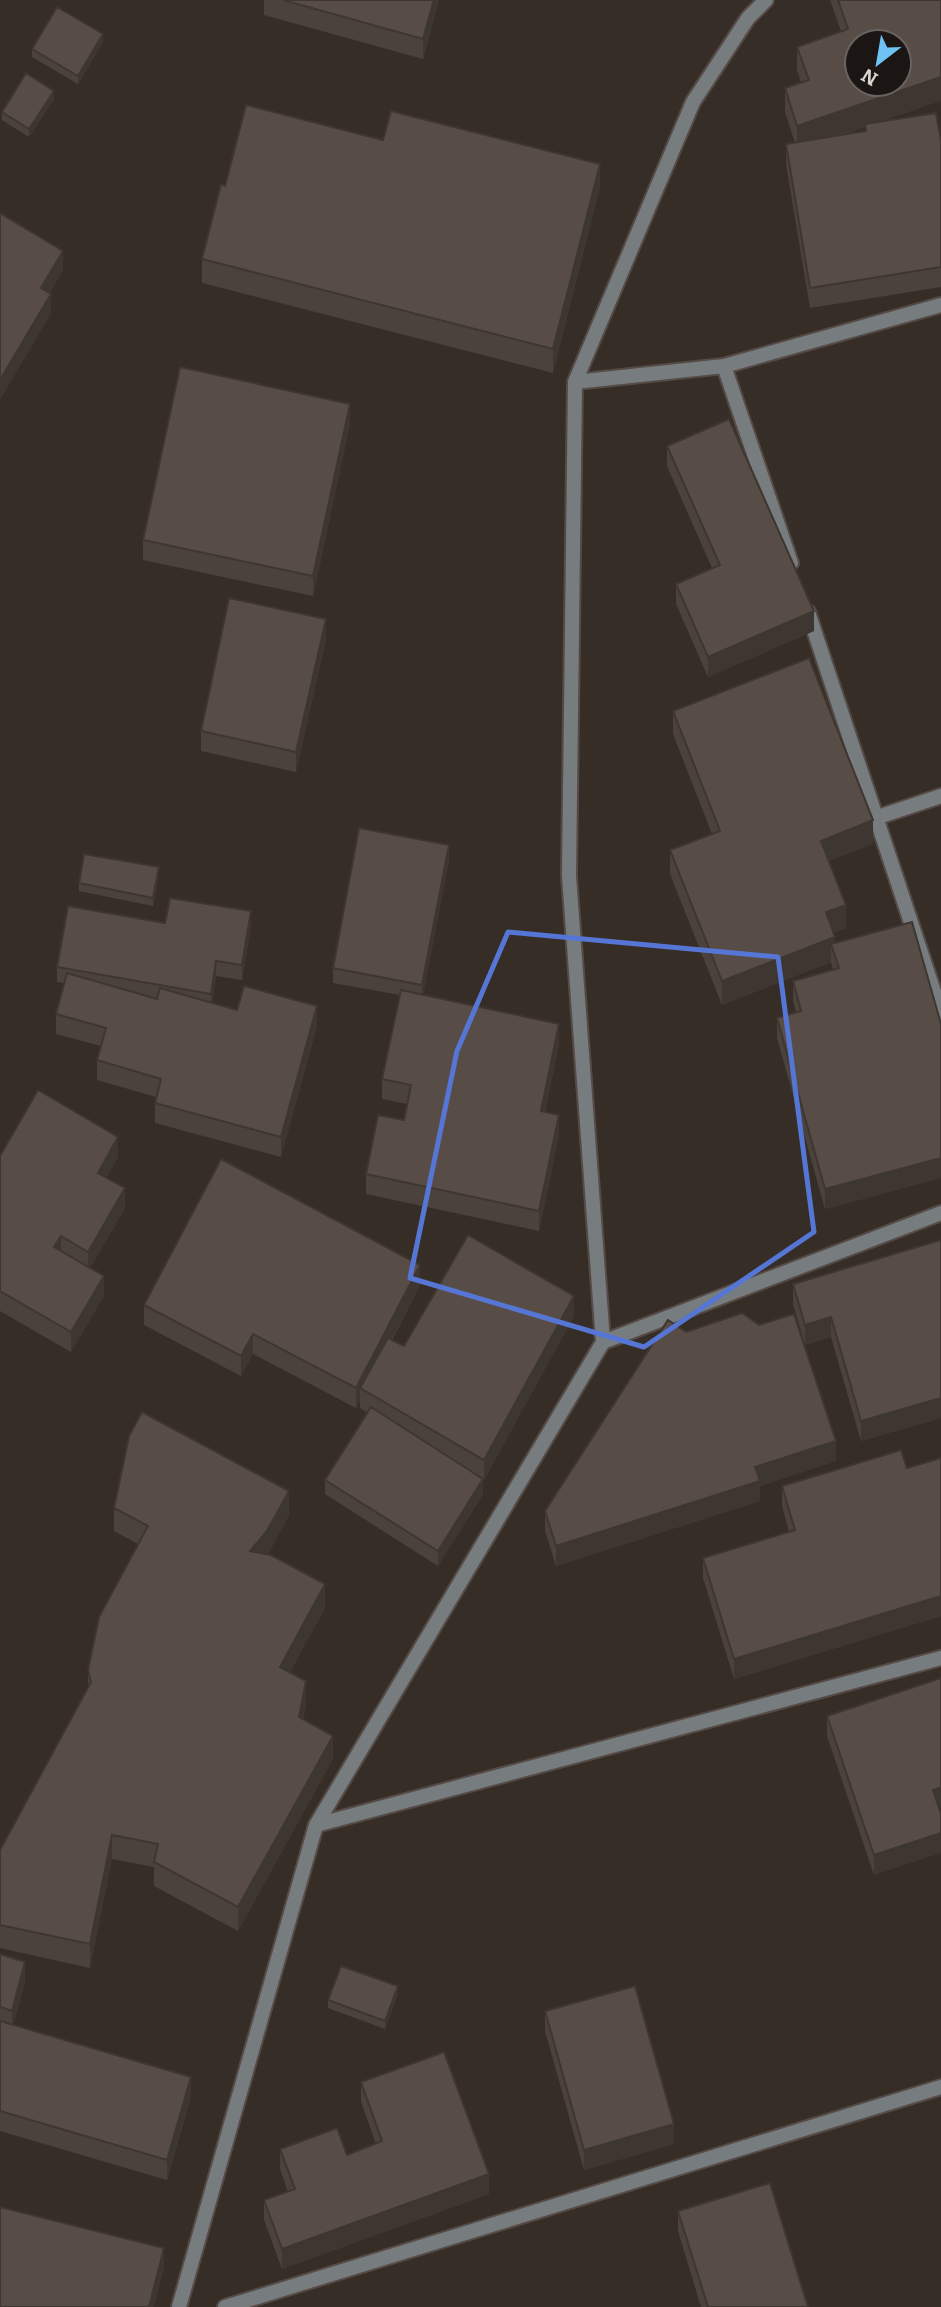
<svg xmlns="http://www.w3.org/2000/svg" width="941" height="2307" viewBox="0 0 941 2307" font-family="Bitter,serif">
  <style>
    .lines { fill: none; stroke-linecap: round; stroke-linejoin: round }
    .minor-casing { stroke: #554b46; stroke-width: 18 }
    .minor { stroke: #777c7f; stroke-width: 14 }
    .wall { fill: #4c423c; fill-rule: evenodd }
    .shaded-wall { fill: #3e3631 }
    .building { fill: #584d46; stroke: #3e3631; stroke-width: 2; fill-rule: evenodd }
    .marked { fill: none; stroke: #5676d6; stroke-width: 5; stroke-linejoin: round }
  </style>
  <rect width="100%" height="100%" fill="#372d27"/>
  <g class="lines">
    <defs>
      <path id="minor" d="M 724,366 L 791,563
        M 575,382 L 724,366 L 941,305
        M 808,612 L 941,1013
        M 878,817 L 941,796
        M 603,1342 L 941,1213
        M 316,1825 L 941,1658
        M 179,2307 L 316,1825 L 603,1342 L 569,876 L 575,382 L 693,102 L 748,18 L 766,0
        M 225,2307 L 941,2087"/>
    </defs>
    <use href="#minor" class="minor-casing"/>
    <use href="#minor" class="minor"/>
  </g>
  <path class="wall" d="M 264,0 L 439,0 L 423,59 L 264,15 Z
    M 830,0 L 941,0 L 879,122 L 941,141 L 941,287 L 810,308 L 786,164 L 786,144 L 795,143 L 785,112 L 785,88 L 801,83 L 797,70 L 797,47 L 841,31 ZM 865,127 L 865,131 L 839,136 Z
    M 103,42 L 78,84 L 32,57 L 32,49 Z
    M 54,99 L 29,137 L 2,120 L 2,112 Z
    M 383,140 L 600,187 L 553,373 L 202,283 L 202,259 L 225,186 Z
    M 350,424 L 313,596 L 143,560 L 143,540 Z
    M 667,446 L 814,631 L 708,677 L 676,604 L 676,584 L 712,568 L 667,466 Z
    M 326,639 L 296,772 L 201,751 L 201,731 Z
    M 673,711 L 873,844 L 829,861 L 846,928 L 833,933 L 835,943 L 941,1024 L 941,1178 L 825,1209 L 777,1038 L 777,1018 L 796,1012 L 793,1001 L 793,981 L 833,970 L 831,962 L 722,1005 L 670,874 L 670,850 L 712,834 L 673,734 Z
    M 449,860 L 423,995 L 559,1044 L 545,1112 L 559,1135 L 539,1231 L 366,1194 L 366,1174 L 404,1120 L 407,1104 L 382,1099 L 382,1079 L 400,995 L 333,983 L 333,968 Z
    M 159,875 L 153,906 L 79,891 L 79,883 Z
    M 165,923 L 251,926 L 242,980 L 216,976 L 212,1003 L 237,1010 L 317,1026 L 281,1157 L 155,1123 L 155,1103 L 156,1097 L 97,1080 L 97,1060 L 101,1046 L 56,1034 L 56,1014 L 64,983 L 57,982 L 57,967 Z
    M 0,1156 L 118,1157 L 106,1178 L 125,1208 L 90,1268 L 104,1296 L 71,1352 L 0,1311 Z
    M 941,1240 L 941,1418 L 861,1441 L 831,1337 L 805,1345 L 793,1304 L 793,1284 Z
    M 420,1285 L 392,1340 L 404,1346 L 574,1316 L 484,1480 L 483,1479 L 483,1494 L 438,1566 L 325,1494 L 325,1480 L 368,1413 L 360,1408 L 360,1400 L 356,1408 L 253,1354 L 241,1376 L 144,1325 L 144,1305 Z
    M 941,1458 L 941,1616 L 734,1679 L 703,1578 L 703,1558 L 789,1532 L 782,1506 L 782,1486 L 907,1468 Z
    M 836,1461 L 760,1486 L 760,1501 L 556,1566 L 545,1531 L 545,1511 Z
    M 114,1508 L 289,1515 L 268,1554 L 325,1608 L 290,1672 L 306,1704 L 303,1720 L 333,1759 L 238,1931 L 154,1886 L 154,1867 L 112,1859 L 90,1968 L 0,1948 L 0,1850 L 88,1688 L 88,1670 L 138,1544 L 114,1531 Z
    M 941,1678 L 941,1807 L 939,1808 L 874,1875 L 827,1736 L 827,1716 Z
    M 0,1954 L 25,1982 L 13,2025 L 191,2097 L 167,2180 L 0,2131 Z
    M 398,1994 L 385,2029 L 328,2008 L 328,2000 Z
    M 545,2011 L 674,2144 L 584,2170 L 545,2031 Z
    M 361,2082 L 489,2194 L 282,2269 L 264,2220 L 264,2200 L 288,2192 L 280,2169 L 280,2149 L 347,2155 L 376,2144 L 361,2102 Z
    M 678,2211 L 808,2307 L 701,2307 L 678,2231 Z"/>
  <path class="shaded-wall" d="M 434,0 L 439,0 L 423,59 L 423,39 Z
    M 103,34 L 103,42 L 78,84 L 78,76 Z
    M 941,77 L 941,101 L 797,150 L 797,126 Z
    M 54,91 L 54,99 L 29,137 L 29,129 Z
    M 600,164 L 600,187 L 553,373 L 553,349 Z
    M 63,251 L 63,271 L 41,308 L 41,288 Z
    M 51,294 L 51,314 L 0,400 L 0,380 Z
    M 350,404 L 350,424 L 313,596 L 313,576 Z
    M 814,611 L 814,631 L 708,677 L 708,657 Z
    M 326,619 L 326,639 L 296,772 L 296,752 Z
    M 873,820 L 873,844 L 821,864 L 821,841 Z
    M 449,845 L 449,860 L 422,1000 L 422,985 Z
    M 159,867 L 159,875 L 153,906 L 153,898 Z
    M 846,905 L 846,928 L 826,936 L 826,912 Z
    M 251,911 L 251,926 L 242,980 L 242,965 Z
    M 835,937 L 835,956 L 831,944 L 831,962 L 722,1005 L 722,981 Z
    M 216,961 L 216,976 L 211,1009 L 211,994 Z
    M 317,1006 L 317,1026 L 281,1157 L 281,1137 Z
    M 559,1024 L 559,1044 L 541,1131 L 541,1111 Z
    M 559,1115 L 559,1135 L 539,1231 L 539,1211 Z
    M 118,1137 L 118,1157 L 98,1193 L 98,1173 Z
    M 941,1158 L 941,1178 L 825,1209 L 825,1189 Z
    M 125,1188 L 125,1208 L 88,1272 L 88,1252 Z
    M 61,1236 L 61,1256 L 54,1247 Z
    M 420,1265 L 420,1285 L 364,1391 L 360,1388 L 360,1400 L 356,1408 L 356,1388 Z
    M 104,1276 L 104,1296 L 71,1352 L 71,1332 Z
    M 574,1296 L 574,1316 L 484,1480 L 484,1460 Z
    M 831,1317 L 831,1337 L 805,1345 L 805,1325 Z
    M 253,1334 L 253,1354 L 241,1376 L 241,1356 Z
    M 941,1398 L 941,1418 L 861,1441 L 861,1421 Z
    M 836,1441 L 836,1461 L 760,1486 L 760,1501 L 556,1566 L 556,1546 L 755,1467 Z
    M 483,1479 L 483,1494 L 438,1566 L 438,1551 Z
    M 289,1491 L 289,1515 L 267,1555 L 250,1551 Z
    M 325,1584 L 325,1608 L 280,1691 L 280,1667 Z
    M 941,1596 L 941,1616 L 734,1679 L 734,1659 Z
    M 306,1681 L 306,1704 L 299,1741 L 299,1717 Z
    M 333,1736 L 333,1759 L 238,1931 L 238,1907 Z
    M 941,1787 L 941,1807 L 933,1810 L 933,1790 Z
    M 941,1833 L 941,1853 L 874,1875 L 874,1855 Z
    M 112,1835 L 112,1859 L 90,1968 L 90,1944 Z
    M 25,1962 L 25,1982 L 12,2031 L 12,2011 Z
    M 398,1986 L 398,1994 L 385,2029 L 385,2021 Z
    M 191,2077 L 191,2097 L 167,2180 L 167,2160 Z
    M 674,2124 L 674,2144 L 584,2170 L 584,2150 Z
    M 489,2174 L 489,2194 L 282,2269 L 282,2249 Z
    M 164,2248 L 164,2268 L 154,2307 L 149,2307 Z"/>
  <path class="building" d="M 283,0 L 434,0 L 423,39 Z
    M 838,0 L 941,0 L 941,77 L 797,126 L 785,88 L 809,80 L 797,47 L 848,29 ZM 857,42 L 899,42 L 899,84 L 857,84 Z
    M 57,7 L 103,34 L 78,76 L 32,49 Z
    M 26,73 L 54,91 L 29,129 L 2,112 Z
    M 246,105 L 383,140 L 391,111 L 600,164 L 553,349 L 202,259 L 221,184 L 225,186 Z
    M 936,113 L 941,141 L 941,267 L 810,288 L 786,144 L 866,131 L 865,124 Z
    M 0,213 L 63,251 L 41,288 L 51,294 L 0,380 Z
    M 180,367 L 350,404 L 313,576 L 143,540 Z
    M 729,419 L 814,611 L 708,657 L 676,584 L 720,565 L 667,446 Z
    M 229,598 L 326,619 L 296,752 L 201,731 Z
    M 809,658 L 873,820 L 821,841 L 846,905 L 826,912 L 835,937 L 722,981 L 670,850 L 720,831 L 673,711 Z
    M 359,828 L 449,845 L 422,985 L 333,968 Z
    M 84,854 L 159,867 L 153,898 L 79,883 Z
    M 170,898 L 251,911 L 242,965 L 216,961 L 211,994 L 57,967 L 68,906 L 165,923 Z
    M 912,922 L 941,1024 L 941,1158 L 825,1189 L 777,1018 L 801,1011 L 793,981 L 839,968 L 831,944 Z
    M 67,973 L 157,999 L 160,988 L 237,1010 L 244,986 L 317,1006 L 281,1137 L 155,1103 L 161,1079 L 97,1060 L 106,1028 L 56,1014 Z
    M 401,990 L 559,1024 L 541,1111 L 559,1115 L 539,1211 L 366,1174 L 378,1115 L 404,1120 L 411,1085 L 382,1079 Z
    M 38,1090 L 118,1137 L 98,1173 L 125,1188 L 88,1252 L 61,1236 L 54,1247 L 104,1276 L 71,1332 L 0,1291 L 0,1156 Z
    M 221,1159 L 420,1265 L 356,1388 L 253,1334 L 241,1356 L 144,1305 Z
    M 468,1235 L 574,1296 L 484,1460 L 360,1388 L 388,1338 L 404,1346 Z
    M 941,1240 L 941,1398 L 861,1421 L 831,1317 L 805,1325 L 793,1284 Z
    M 742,1313 L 759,1325 L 794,1314 L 836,1441 L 755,1467 L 760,1481 L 556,1546 L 545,1511 L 668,1320 L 686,1332 Z
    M 371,1407 L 483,1479 L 438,1551 L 325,1480 Z
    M 142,1412 L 289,1491 L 267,1531 L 250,1551 L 271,1555 L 325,1584 L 280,1667 L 306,1681 L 299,1717 L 333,1736 L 238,1907 L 154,1862 L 158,1844 L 112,1835 L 90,1944 L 0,1925 L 0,1850 L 91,1682 L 88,1670 L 99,1617 L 148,1526 L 114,1508 L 129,1436 Z
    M 901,1450 L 907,1468 L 941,1458 L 941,1596 L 734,1659 L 703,1558 L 795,1530 L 782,1486 Z
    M 941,1678 L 941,1787 L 933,1790 L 941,1814 L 941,1833 L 874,1855 L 827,1716 Z
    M 0,1954 L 25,1962 L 12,2011 L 0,2007 Z
    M 341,1966 L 398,1986 L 385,2021 L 328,2000 Z
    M 635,1986 L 674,2124 L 584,2150 L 545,2011 Z
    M 0,2021 L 191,2077 L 167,2160 L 0,2111 Z
    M 444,2052 L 489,2174 L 282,2249 L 264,2200 L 295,2189 L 280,2149 L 337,2128 L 347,2155 L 382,2141 L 361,2082 Z
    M 770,2183 L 808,2307 L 708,2307 L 678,2211 Z
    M 0,2207 L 164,2248 L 149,2307 L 0,2307 Z"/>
  <path class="marked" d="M 508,932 L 778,957 L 814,1232 L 644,1347 L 410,1278 L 457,1051 Z"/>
  <g transform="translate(878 63) rotate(211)"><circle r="33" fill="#1b1614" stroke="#686260" stroke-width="2"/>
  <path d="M0-5L12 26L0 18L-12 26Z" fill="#6fc2f4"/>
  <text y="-10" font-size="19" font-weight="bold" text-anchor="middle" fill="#dcd5d1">N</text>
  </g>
</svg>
